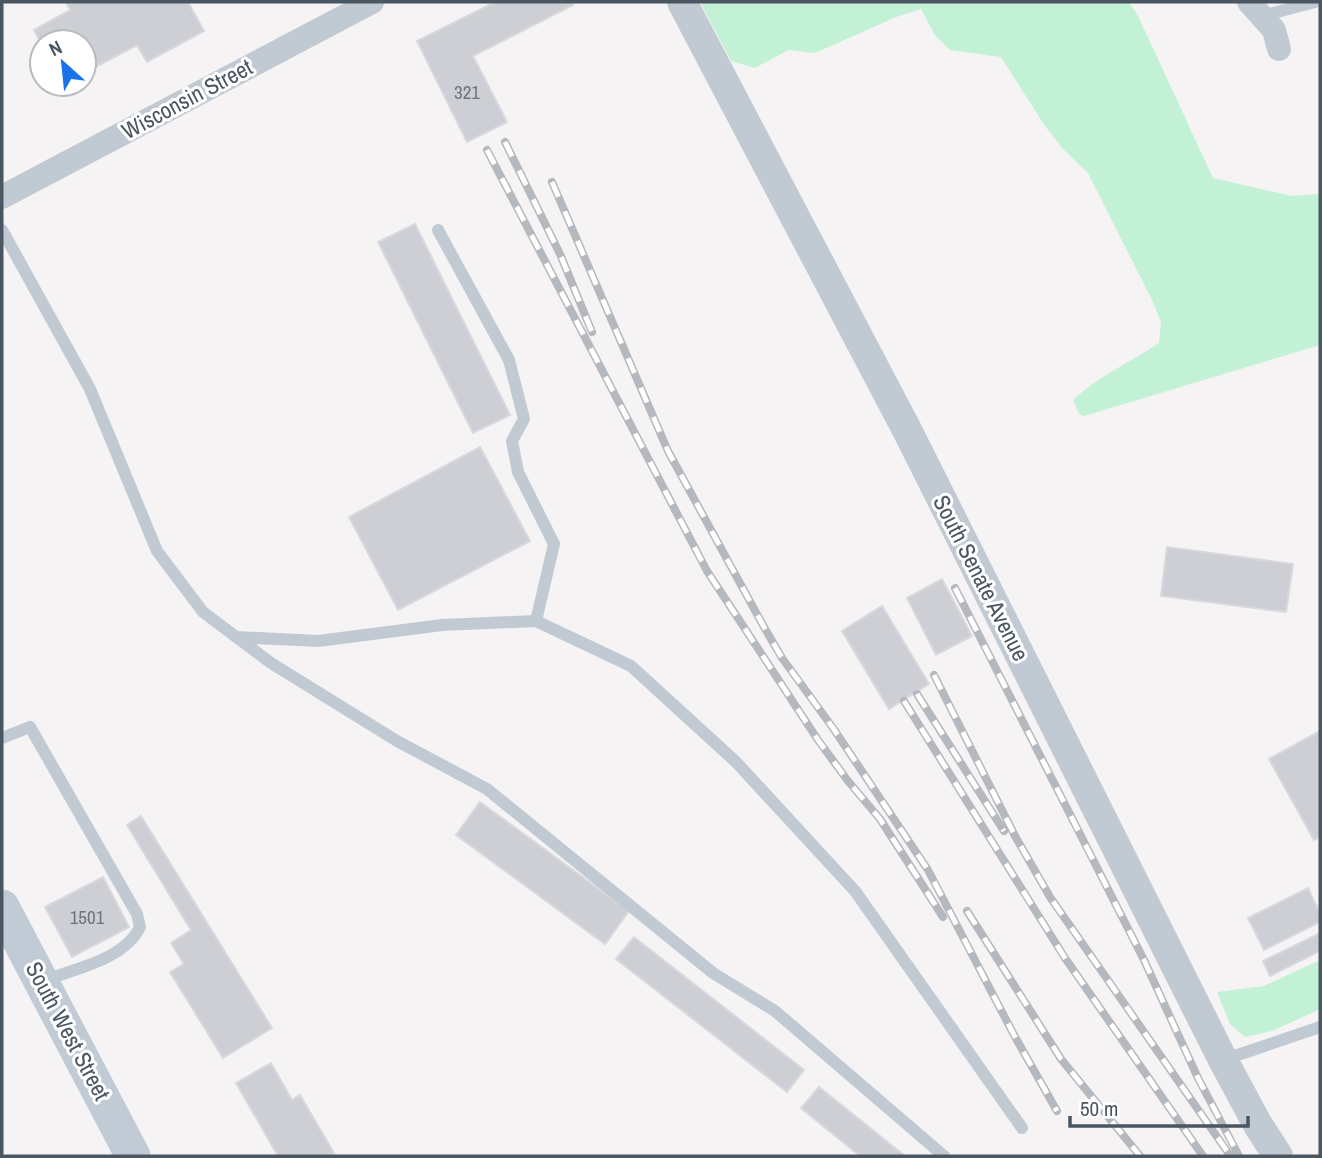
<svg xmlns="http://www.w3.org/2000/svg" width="1322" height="1158" viewBox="0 0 1322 1158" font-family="'Archivo Narrow',sans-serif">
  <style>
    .green { fill: #c3f1d5 }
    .building { fill: #cdcfd5; stroke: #d7d9de; stroke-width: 2 }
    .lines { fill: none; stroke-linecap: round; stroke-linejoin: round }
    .service { stroke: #c1cad2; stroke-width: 12 }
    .minor { stroke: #c1cad2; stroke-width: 24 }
    .tertiary { stroke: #c1cad2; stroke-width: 30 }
    .secondary { stroke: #c1cbd6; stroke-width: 35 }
    .rail-casing { stroke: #b5b8bd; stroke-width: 8 }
    .rail { stroke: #fff; stroke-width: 5; stroke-dasharray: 16; stroke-linecap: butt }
    .labels { text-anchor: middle; stroke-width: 6; stroke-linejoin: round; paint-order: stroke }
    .number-label { font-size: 19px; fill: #6b747e }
    .street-label { font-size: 23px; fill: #4a5661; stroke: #fff }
  </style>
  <rect width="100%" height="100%" fill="#f5f3f3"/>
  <path class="green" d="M 700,2 L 1129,2 L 1138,16 L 1213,178 L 1292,196 L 1320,194 L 1320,345 L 1084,416 L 1079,414 L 1073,400 C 1097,377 1131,362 1159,343 L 1161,322 L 1153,302 L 1088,173 L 1064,150 L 1045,126 L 1001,57 L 950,50 L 935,35 L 921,9 L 896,17 L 815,53 L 788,50 L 755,68 L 731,61 Z
    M 1320,960 L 1320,1009 L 1272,1031 L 1245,1037 L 1230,1024 L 1217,992 L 1264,986 Z"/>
  <path class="building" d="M 66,2 L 188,2 L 204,31 L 147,62 L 137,45 L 84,73 L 84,42 L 42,42 L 42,45 L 34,30 L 70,10 Z
    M 495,2 L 572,2 L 573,5 L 473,56 L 507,122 L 467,142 L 417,41 Z
    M 415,224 L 510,415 L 473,433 L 378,242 Z
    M 480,447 L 530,541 L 398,610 L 349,517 Z
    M 1167,547 L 1293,564 L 1286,612 L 1161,596 Z
    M 942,579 L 972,636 L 936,655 L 907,598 Z
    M 882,606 L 929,684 L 889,709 L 842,631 Z
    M 1320,731 L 1320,837 L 1314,840 L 1269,759 Z
    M 480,802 L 629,911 L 605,944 L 456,835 Z
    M 141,816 L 272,1028 L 223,1058 L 170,972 L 184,964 L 171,943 L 191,930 L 127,825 Z
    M 103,877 L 129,927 L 72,957 L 45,907 Z
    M 1308,888 L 1320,914 L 1320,922 L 1264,950 L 1248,918 Z
    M 1320,933 L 1320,951 L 1270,976 L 1263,961 Z
    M 634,937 L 804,1070 L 787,1092 L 616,959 Z
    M 271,1063 L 292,1100 L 300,1095 L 334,1153 L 328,1156 L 278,1156 L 236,1083 Z
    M 819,1087 L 905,1156 L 860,1156 L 801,1108 Z"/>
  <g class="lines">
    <path class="service" d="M 1262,16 L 1315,2
      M 2,230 L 90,389 L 157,551 L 203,612 L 271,663 L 397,741 L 487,789 L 713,973 L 775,1011 L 944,1156
      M 438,230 L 509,360 L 524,419 L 512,441 L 518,472 L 554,544 L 536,621
      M 236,637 L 318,641 L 442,625 L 536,621 L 631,666 L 736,762 L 855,891 L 1022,1128
      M 2,738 L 30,727 L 137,914 L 140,927 C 124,960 74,969 42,981
      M 1223,1060 L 1320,1027"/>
    <path class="minor" d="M 1249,2 L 1274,30 L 1279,49
      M 2,197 L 372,2"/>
    <path class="tertiary" d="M 682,2 L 907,430 L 1223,1060 L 1258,1125 L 1278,1156"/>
    <path class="secondary" d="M 2,907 L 133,1156"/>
    <defs>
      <path id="rail" d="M 505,142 L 560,254 L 592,332
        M 487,150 L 707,571 L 818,740 L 848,781 L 880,819 L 943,917
        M 552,182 L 668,451 L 764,627 L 782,658 L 833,728 L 928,870 L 1014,1035 L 1057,1111
        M 955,588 L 1144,960 L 1198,1078 L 1239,1156
        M 934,675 L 1015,836 L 1050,897 L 1229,1154
        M 917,694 L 1004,831
        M 904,701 L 1065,958 L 1203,1156
        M 967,911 L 1061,1059 L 1140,1156"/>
    </defs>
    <use href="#rail" class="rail-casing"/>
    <use href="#rail" class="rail"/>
  </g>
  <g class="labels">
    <g class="number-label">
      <text x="467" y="99">321</text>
      <text x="87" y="924">1501</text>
    </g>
    <g class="street-label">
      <text transform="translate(187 99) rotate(-28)" y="8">Wisconsin Street</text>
      <text transform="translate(981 578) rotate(63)" y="8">South Senate Avenue</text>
      <text transform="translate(68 1031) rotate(62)" y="8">South West Street</text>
    </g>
  </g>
  <rect width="1322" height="1158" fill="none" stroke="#4a5661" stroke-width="7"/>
  <g transform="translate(63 63) rotate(333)"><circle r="33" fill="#ffffff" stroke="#b7bbc0" stroke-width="2"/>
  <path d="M0-5L12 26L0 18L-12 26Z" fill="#1a73e8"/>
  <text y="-10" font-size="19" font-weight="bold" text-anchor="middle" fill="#4a5661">N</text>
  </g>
  <path d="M1070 1116v10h178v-10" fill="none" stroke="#4a5661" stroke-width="3.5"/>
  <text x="1080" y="1116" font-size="21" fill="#4a5661" stroke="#ffffff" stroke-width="5" paint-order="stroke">50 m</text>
</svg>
